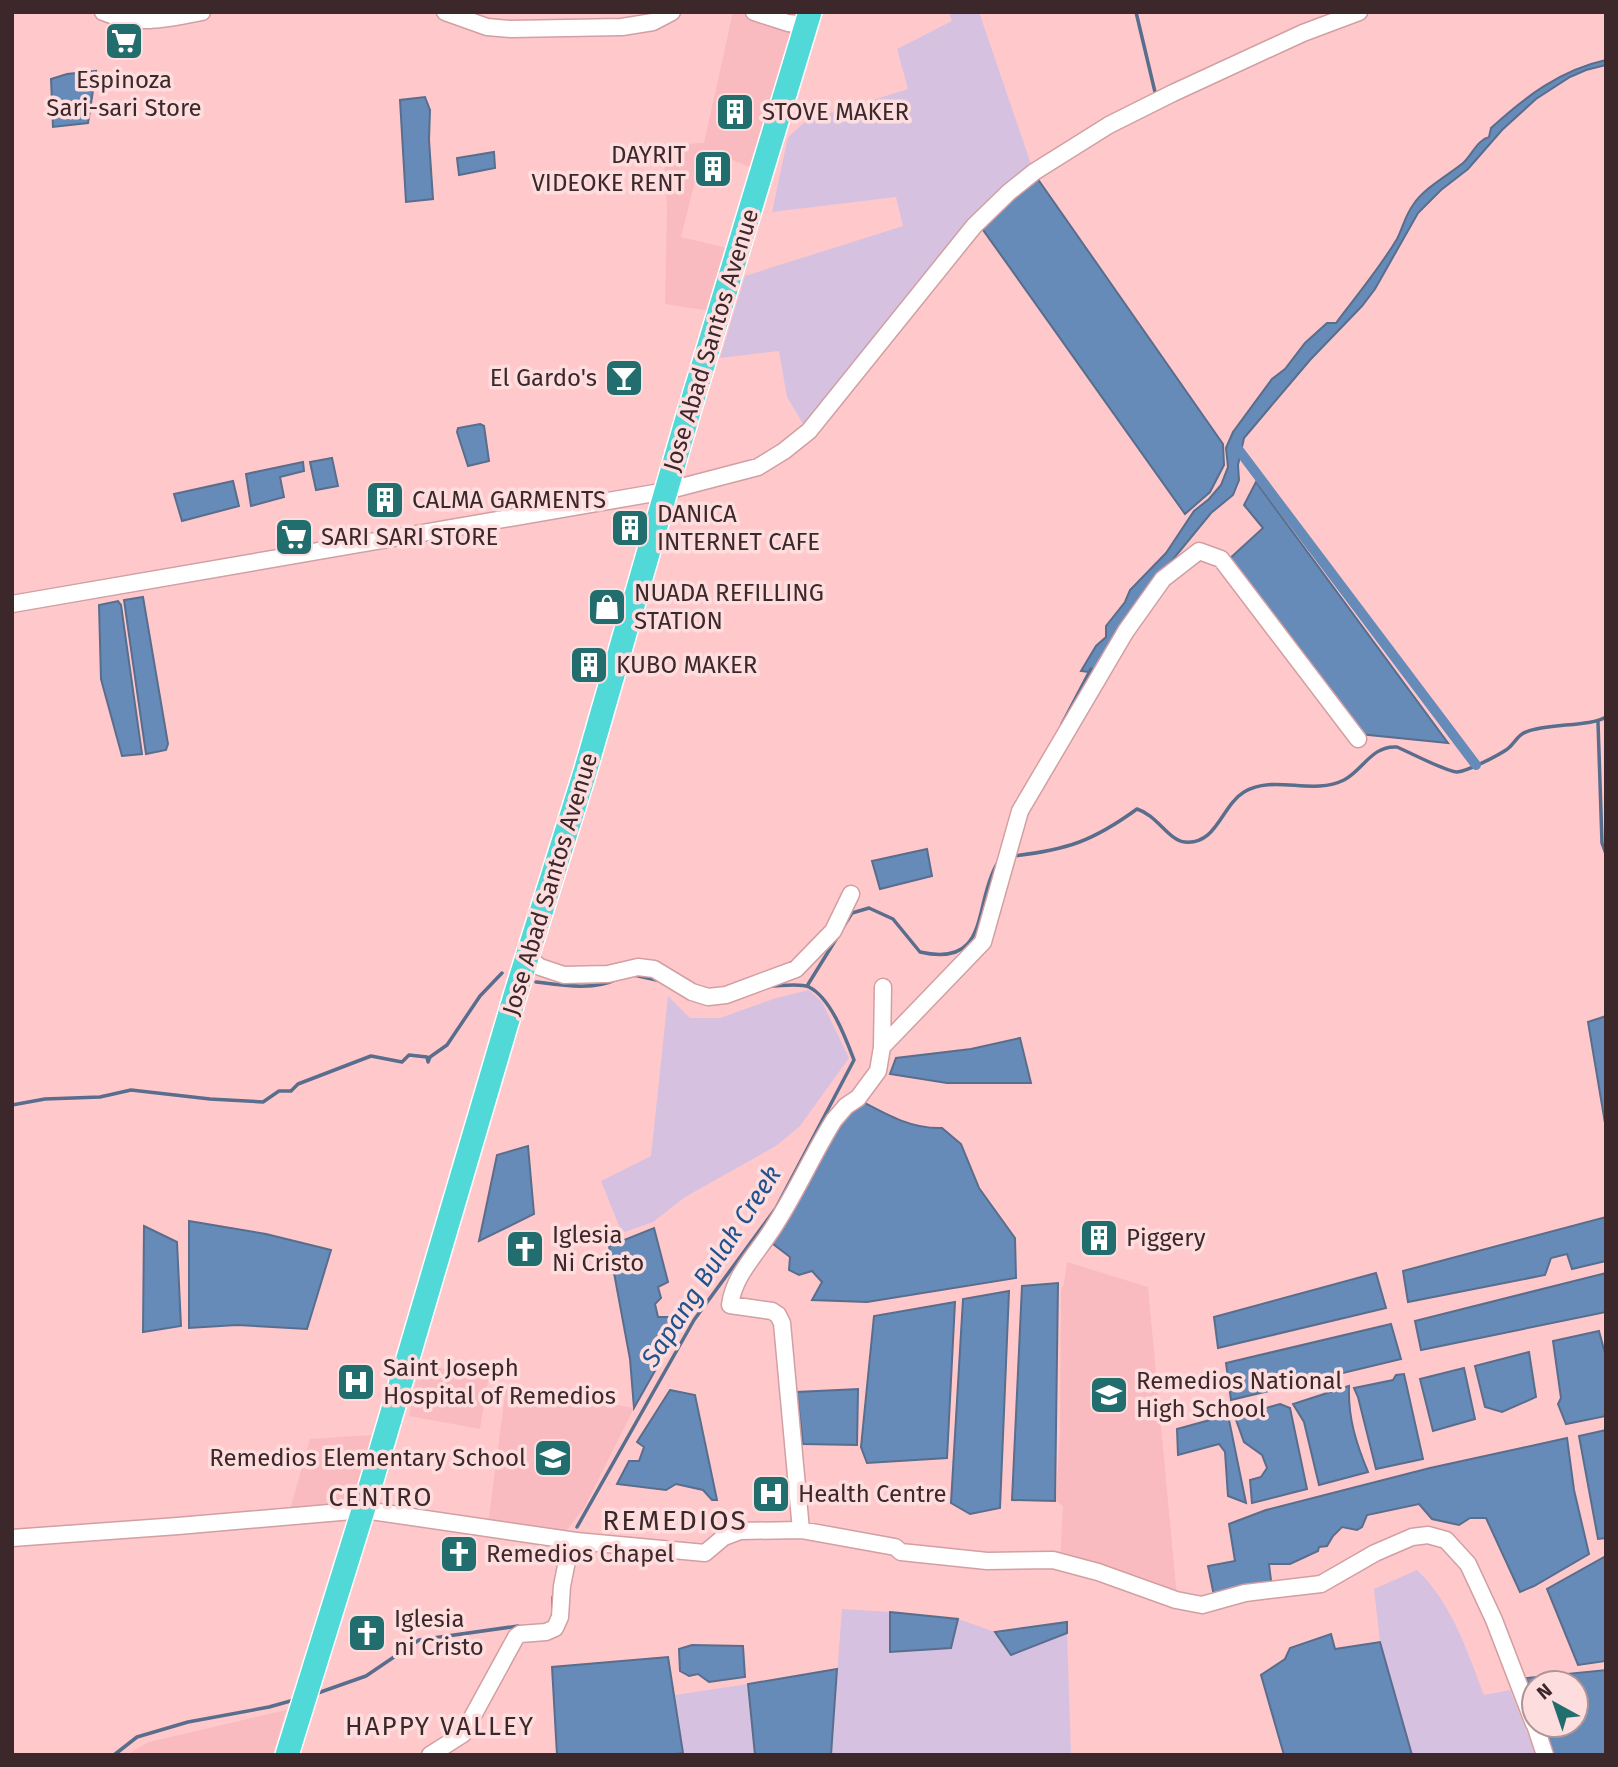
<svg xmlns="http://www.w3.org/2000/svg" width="1618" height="1767" viewBox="0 0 1618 1767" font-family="'Fira Sans',sans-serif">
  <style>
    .built { fill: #f9bbbf }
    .green { fill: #d6c1e1 }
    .water { fill: #668bb8; stroke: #596d8d; stroke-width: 2 }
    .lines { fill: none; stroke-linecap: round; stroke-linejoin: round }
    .stream { stroke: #596d8d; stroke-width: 3.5 }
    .canal { stroke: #668bb8; stroke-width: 10 }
    .minor-casing { stroke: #d29fa2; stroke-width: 19 }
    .highway-casing { stroke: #fff; stroke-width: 26 }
    .minor { stroke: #fff; stroke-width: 16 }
    .highway { stroke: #50d9d7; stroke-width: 23 }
    .labels { text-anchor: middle; stroke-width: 7; stroke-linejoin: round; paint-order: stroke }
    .poi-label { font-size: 24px; fill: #3c282a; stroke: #feddde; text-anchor: start }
    .street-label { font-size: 24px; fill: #3c282a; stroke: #feddde }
    .water-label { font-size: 26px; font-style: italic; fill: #20528d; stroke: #feddde }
    .neighbourhood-label { font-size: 26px; letter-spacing: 2px; fill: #3c282a; stroke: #feddde }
    .quarter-label { font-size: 28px; letter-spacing: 2px; fill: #3c282a; stroke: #feddde }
  </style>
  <rect width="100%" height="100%" fill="#ffc9cc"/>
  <path class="built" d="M 733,12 L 744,12 L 788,25 L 794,31 L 752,168 L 733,160 L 701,157 L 681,237 L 727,248 L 710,311 L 665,304 L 667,207 L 663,145 L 704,143 Z
    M 1067,1262 L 1148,1287 L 1177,1597 L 1060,1560 L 1063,1506 L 1056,1501 L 1060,1433 L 1061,1290 L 1064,1283 Z
    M 419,1365 L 489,1375 L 480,1429 L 409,1416 Z
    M 506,1386 L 634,1408 L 584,1508 L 563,1535 L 488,1525 Z
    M 372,1435 L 352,1508 L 289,1513 L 310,1439 Z
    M 286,1710 L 273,1755 L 126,1755 L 149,1742 Z"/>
  <path class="green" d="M 949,12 L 979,12 L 1032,167 L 806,429 L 787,397 L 779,351 L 720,358 L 745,276 L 903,226 L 896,197 L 772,212 L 788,137 L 806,121 L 908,89 L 897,49 L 952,21 Z
    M 809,990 L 822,1002 L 849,1058 L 800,1126 L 776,1146 L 685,1197 L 653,1222 L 622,1233 L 601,1181 L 651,1156 L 668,996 L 690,1018 L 720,1018 L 776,998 Z
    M 1417,1570 C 1452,1603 1467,1651 1484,1695 L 1510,1690 L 1536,1755 L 1412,1755 L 1380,1642 L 1374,1589 Z
    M 842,1609 L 890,1612 L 890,1652 L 951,1648 L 958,1619 L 995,1632 L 1011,1655 L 1067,1633 L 1071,1755 L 831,1755 Z
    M 748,1684 L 755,1755 L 668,1755 L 683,1752 L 675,1695 Z"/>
  <path class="water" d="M 1606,60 L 1606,65 L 1586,70 L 1570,77 L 1536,99 L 1502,130 L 1468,169 L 1441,190 L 1418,213 L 1375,289 L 1362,306 L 1310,360 L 1244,438 L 1238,465 L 1239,480 L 1233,495 L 1211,513 L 1156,580 L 1096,673 L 1081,671 L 1096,646 L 1106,637 L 1106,626 L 1125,602 L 1130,590 L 1166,553 L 1194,511 L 1209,499 L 1221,485 L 1228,467 L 1226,448 L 1233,432 L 1272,379 L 1285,369 L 1305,343 L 1327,323 L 1336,323 C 1357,295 1379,269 1397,239 C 1403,227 1405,216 1413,205 C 1424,188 1447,176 1463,163 C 1472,155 1477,140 1489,137 L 1491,128 C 1525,97 1560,70 1606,60 Z
    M 96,71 L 88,123 L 53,127 L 51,79 L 67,74 Z
    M 425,97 L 430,110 L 429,140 L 433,199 L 406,202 L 400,100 Z
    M 494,152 L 495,168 L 459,175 L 457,158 Z
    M 1035,175 L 1223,444 L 1224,465 L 1210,492 L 1185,514 L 981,227 Z
    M 480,424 L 484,426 L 489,461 L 468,466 L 457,432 L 458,428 Z
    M 332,458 L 338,486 L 316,490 L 310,462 Z
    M 303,462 L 304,471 L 280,477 L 284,497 L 251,506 L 246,474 Z
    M 233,481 L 239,506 L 182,521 L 174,494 Z
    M 1256,482 L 1448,743 L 1359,734 L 1228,560 L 1263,528 L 1244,505 Z
    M 143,597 L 168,744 L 166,750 L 146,754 L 124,600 Z
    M 118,601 L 121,605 L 142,754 L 122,756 L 101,679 L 99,605 Z
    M 927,849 L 932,876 L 880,889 L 872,861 Z
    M 1606,1016 L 1606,1129 L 1588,1022 Z
    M 1020,1038 L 1031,1083 L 947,1083 L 890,1074 L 896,1058 L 971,1049 Z
    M 861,1101 C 887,1115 912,1129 942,1128 L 961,1144 L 979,1188 L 1015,1238 L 1016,1278 L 867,1302 L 812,1300 L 822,1282 L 812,1271 L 799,1275 L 789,1270 L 790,1257 L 773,1244 L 846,1113 Z
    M 528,1146 L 534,1214 L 479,1241 L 497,1155 Z
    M 1606,1217 L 1606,1261 L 1572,1269 L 1567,1254 L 1551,1258 L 1545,1275 L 1408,1302 L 1403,1271 Z
    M 189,1221 L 266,1234 L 331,1250 L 307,1329 L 237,1325 L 189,1328 Z
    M 144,1226 L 177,1242 L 181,1326 L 143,1332 Z
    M 654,1228 L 668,1282 L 658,1287 L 661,1298 L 655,1304 L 658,1317 L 681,1317 L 656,1369 L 634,1408 L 630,1359 L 609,1246 Z
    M 1376,1273 L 1386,1308 L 1218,1348 L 1214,1317 Z
    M 1606,1273 L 1606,1312 L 1421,1350 L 1415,1321 Z
    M 1058,1283 L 1055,1501 L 1012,1500 L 1022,1286 Z
    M 1009,1291 L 1000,1508 L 970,1514 L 951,1503 L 963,1299 Z
    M 955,1302 L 947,1458 L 867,1463 L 861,1447 L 874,1316 Z
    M 1391,1324 L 1401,1359 L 1231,1400 L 1226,1363 Z
    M 1599,1331 L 1606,1357 L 1606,1416 L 1566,1424 L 1558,1404 L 1561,1398 L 1553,1341 Z
    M 1529,1352 L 1536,1397 L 1502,1412 L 1485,1407 L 1475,1366 Z
    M 1464,1368 L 1475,1419 L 1433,1431 L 1420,1379 Z
    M 1404,1374 L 1423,1459 L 1376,1469 L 1358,1397 L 1354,1388 L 1393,1380 L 1396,1375 Z
    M 1349,1386 C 1348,1418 1356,1443 1368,1472 L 1319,1485 L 1304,1422 L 1293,1404 Z
    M 858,1389 L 857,1445 L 803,1444 L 797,1392 Z
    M 670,1390 L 695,1395 L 717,1500 L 712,1500 L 703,1490 L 676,1484 L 666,1490 L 617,1484 L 629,1461 L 639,1461 L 644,1447 L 637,1442 Z
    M 1280,1404 L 1290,1408 L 1307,1489 L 1252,1503 L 1250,1480 L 1261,1477 L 1267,1468 L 1262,1455 L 1244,1442 L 1235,1417 Z
    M 1228,1415 L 1246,1503 L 1228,1496 L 1225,1452 L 1219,1444 L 1178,1455 L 1177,1429 Z
    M 1606,1430 L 1606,1538 L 1598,1539 L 1579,1436 Z
    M 1567,1438 L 1574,1490 L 1589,1554 L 1534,1586 L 1520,1592 L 1486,1518 L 1470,1518 L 1459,1525 L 1432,1519 L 1419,1504 L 1367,1515 L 1362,1527 L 1357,1530 L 1342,1527 L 1333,1536 L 1327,1546 L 1319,1547 L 1318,1551 L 1290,1564 L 1269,1564 L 1272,1589 L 1214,1596 L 1208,1566 L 1235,1561 L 1229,1524 L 1266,1510 L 1430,1468 Z
    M 1606,1556 L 1606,1661 L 1578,1665 L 1547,1589 Z
    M 890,1612 L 958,1619 L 951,1648 L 890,1652 Z
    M 1067,1622 L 1067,1633 L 1011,1655 L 995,1632 Z
    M 1331,1634 L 1335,1649 L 1380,1642 L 1412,1755 L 1284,1755 L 1261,1675 L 1285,1659 L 1290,1648 Z
    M 692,1645 L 743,1646 L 745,1677 L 709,1682 L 698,1674 L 689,1676 L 680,1671 L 679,1649 Z
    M 668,1657 L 683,1753 L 668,1755 L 557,1755 L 552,1667 Z
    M 837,1669 L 831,1755 L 755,1755 L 748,1684 Z
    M 1606,1670 L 1606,1755 L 1554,1755 L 1543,1725 L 1576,1725 L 1576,1683 L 1534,1683 L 1534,1699 L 1526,1678 Z"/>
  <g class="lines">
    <path class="stream" d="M 501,12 L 507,12
      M 1136,12 L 1155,92
      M 1598,722 L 1602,843 L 1606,854
      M 1062,724 L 1091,669
      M 1013,856 C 1067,850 1093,841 1137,809 C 1157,815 1169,841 1185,842 C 1217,845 1221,806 1244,792 C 1274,774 1312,796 1344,780 C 1363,770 1372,745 1397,747 C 1409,752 1447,772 1457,772 C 1468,771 1497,756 1506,750 C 1514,745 1517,735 1526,732 C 1547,723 1590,727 1606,717
      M 842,929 L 852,913 L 869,908 L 893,919 L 920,952 C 991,968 973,905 997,864
      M 634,975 L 661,981
      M 536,982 C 560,985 595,991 617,979
      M 807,986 L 838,936
      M 12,1105 L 45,1099 L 100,1097 L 131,1090 L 210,1099 L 263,1102 L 279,1091 L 291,1091 L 298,1084 L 371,1056 L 402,1062 L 409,1055 L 427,1057 L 428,1062 L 430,1057 L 447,1045 L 480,996 L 502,973
      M 577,1527 L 694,1320 L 776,1208 L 854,1060 C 846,1039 831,998 809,987 C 800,983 781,986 771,986
      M 553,1614 L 553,1597
      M 315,1694 L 366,1676 L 419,1640 L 518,1626 L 523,1628
      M 114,1755 L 137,1737 L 188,1722 L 269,1707 L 294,1700"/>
    <path class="canal" d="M 1235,445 L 1476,765"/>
    <defs>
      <path id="minor" d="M 103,12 C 136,26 167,19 202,12
        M 445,12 L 487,27 L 511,29 L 622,27 L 653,22 L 672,12
        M 754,12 L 788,23 L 806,25
        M 12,604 L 666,491 L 758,467 L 784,451 L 809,431 L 974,226 L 1009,192 L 1034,172 L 1109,125 L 1173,93 L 1303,33 L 1359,12
        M 527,957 L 540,967 L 564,975 L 608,974 L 638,967 L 654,969 L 692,992 L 708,997 L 726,995 L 796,969 L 833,931 L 851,894
        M 882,1047 L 983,942 L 1020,811 L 1126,631 L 1163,579 L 1199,551 L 1221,559 L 1358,739
        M 801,1530 L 782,1323 L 778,1315 L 772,1311 L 730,1305 C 734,1276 754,1257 769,1234 C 794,1198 811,1157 834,1120 L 846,1106 L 858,1098 L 878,1071 L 882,1047 L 883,987
        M 12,1538 L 178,1526 L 364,1510 L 576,1541 L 705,1553 L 724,1537 L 740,1531 L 801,1530 L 895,1547 L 901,1552 L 987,1561 L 1053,1560 L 1098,1572 L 1176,1600 L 1202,1605 L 1245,1593 L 1321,1584 L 1375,1553 L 1412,1537 L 1428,1535 L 1446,1540 L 1468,1564 L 1494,1620 L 1534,1724
        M 1535,1725 L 1545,1755
        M 430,1755 L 463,1734 L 516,1637 L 520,1634 L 546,1632 L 555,1628 L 560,1617 L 562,1586 L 569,1551 L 571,1545 L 578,1541"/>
      <path id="highway" d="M 287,1755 L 365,1504 L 517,989 L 585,772 L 688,415 L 810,12"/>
    </defs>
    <use href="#minor" class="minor-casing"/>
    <use href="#highway" class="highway-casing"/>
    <use href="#minor" class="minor"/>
    <use href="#highway" class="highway"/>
  </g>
  <defs>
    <symbol id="supermarket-square" viewBox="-11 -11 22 22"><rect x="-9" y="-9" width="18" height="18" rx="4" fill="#226d6d" stroke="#feddde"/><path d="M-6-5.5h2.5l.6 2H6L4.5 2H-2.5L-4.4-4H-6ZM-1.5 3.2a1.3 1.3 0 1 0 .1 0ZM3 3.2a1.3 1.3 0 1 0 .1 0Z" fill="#fff"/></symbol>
    <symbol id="building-square" viewBox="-11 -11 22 22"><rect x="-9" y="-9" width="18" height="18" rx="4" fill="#226d6d" stroke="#feddde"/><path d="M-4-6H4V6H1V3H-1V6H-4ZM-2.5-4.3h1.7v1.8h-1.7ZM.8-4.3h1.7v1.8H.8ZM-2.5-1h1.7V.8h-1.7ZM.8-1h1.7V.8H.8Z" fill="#fff"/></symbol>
    <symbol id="bar-square" viewBox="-11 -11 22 22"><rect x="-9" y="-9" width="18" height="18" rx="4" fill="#226d6d" stroke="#feddde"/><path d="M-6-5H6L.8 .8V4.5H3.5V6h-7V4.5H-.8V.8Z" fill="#fff"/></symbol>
    <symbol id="shop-square" viewBox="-11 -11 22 22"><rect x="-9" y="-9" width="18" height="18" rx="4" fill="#226d6d" stroke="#feddde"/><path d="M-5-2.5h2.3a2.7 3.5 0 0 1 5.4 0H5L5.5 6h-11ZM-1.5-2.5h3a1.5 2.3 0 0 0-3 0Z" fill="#fff"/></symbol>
    <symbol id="church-square" viewBox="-11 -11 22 22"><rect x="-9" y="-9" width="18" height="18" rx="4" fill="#226d6d" stroke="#feddde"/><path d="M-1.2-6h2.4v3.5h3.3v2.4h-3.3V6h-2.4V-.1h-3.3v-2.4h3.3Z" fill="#fff"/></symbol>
    <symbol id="hospital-square" viewBox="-11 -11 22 22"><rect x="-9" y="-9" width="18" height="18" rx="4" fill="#226d6d" stroke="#feddde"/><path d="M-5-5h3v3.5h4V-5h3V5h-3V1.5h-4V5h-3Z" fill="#fff"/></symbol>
    <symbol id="school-square" viewBox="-11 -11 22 22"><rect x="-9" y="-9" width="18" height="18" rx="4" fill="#226d6d" stroke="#feddde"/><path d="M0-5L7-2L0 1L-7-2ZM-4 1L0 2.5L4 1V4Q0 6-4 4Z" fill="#fff"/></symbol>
  </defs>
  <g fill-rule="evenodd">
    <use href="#supermarket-square" x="102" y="19" width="44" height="44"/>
    <use href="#building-square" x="713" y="90" width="44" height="44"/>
    <use href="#building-square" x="691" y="147" width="44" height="44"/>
    <use href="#bar-square" x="602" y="356" width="44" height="44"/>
    <use href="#building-square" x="363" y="478" width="44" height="44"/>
    <use href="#building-square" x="608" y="506" width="44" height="44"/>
    <use href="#supermarket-square" x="272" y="515" width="44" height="44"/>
    <use href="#shop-square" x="585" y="585" width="44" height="44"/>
    <use href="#building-square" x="567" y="643" width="44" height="44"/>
    <use href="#building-square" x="1077" y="1216" width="44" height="44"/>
    <use href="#church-square" x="503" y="1227" width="44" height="44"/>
    <use href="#hospital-square" x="334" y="1360" width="44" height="44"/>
    <use href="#school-square" x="1087" y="1373" width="44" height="44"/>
    <use href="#school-square" x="531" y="1436" width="44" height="44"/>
    <use href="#hospital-square" x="749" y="1472" width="44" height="44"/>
    <use href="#church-square" x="437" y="1532" width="44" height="44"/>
    <use href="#church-square" x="345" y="1611" width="44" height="44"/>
  </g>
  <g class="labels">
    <g class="poi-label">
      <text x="124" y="88" text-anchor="middle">Espinoza<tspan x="124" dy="28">Sari-sari Store</tspan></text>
      <text x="762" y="120">STOVE MAKER</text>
      <text x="686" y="163" text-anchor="end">DAYRIT<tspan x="686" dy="28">VIDEOKE RENT</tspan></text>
      <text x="597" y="386" text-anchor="end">El Gardo's</text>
      <text x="412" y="508">CALMA GARMENTS</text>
      <text x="657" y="522">DANICA<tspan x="657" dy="28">INTERNET CAFE</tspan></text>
      <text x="321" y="545">SARI SARI STORE</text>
      <text x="634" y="601">NUADA REFILLING<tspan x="634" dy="28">STATION</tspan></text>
      <text x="616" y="673">KUBO MAKER</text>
      <text x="552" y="1243">Iglesia<tspan x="552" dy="28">Ni Cristo</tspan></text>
      <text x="1126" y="1246">Piggery</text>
      <text x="383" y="1376">Saint Joseph<tspan x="383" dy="28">Hospital of Remedios</tspan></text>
      <text x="1136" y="1389">Remedios National<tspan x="1136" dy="28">High School</tspan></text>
      <text x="526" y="1466" text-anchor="end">Remedios Elementary School</text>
      <text x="798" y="1502">Health Centre</text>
      <text x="486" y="1562">Remedios Chapel</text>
      <text x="394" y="1627">Iglesia<tspan x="394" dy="28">ni Cristo</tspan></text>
    </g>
    <g class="street-label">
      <text transform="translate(711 340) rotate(-73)" y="8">Jose Abad Santos Avenue</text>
      <text transform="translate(550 884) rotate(-73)" y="8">Jose Abad Santos Avenue</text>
    </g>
    <g class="water-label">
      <text transform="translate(711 1266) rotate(-57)" y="9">Sapang Bulak Creek</text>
    </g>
    <g class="neighbourhood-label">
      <text x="381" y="1506">CENTRO</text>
      <text x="440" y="1735">HAPPY VALLEY</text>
    </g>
    <g class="quarter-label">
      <text x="675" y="1530">REMEDIOS</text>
    </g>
  </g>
  <rect width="1618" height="1767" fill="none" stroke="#3c282a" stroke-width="28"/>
  <g transform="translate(1555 1704) rotate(320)"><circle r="33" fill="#feddde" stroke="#b09596" stroke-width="2"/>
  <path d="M0-5L12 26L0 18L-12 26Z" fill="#226d6d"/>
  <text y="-10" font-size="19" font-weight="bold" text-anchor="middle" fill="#3c282a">N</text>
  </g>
</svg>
